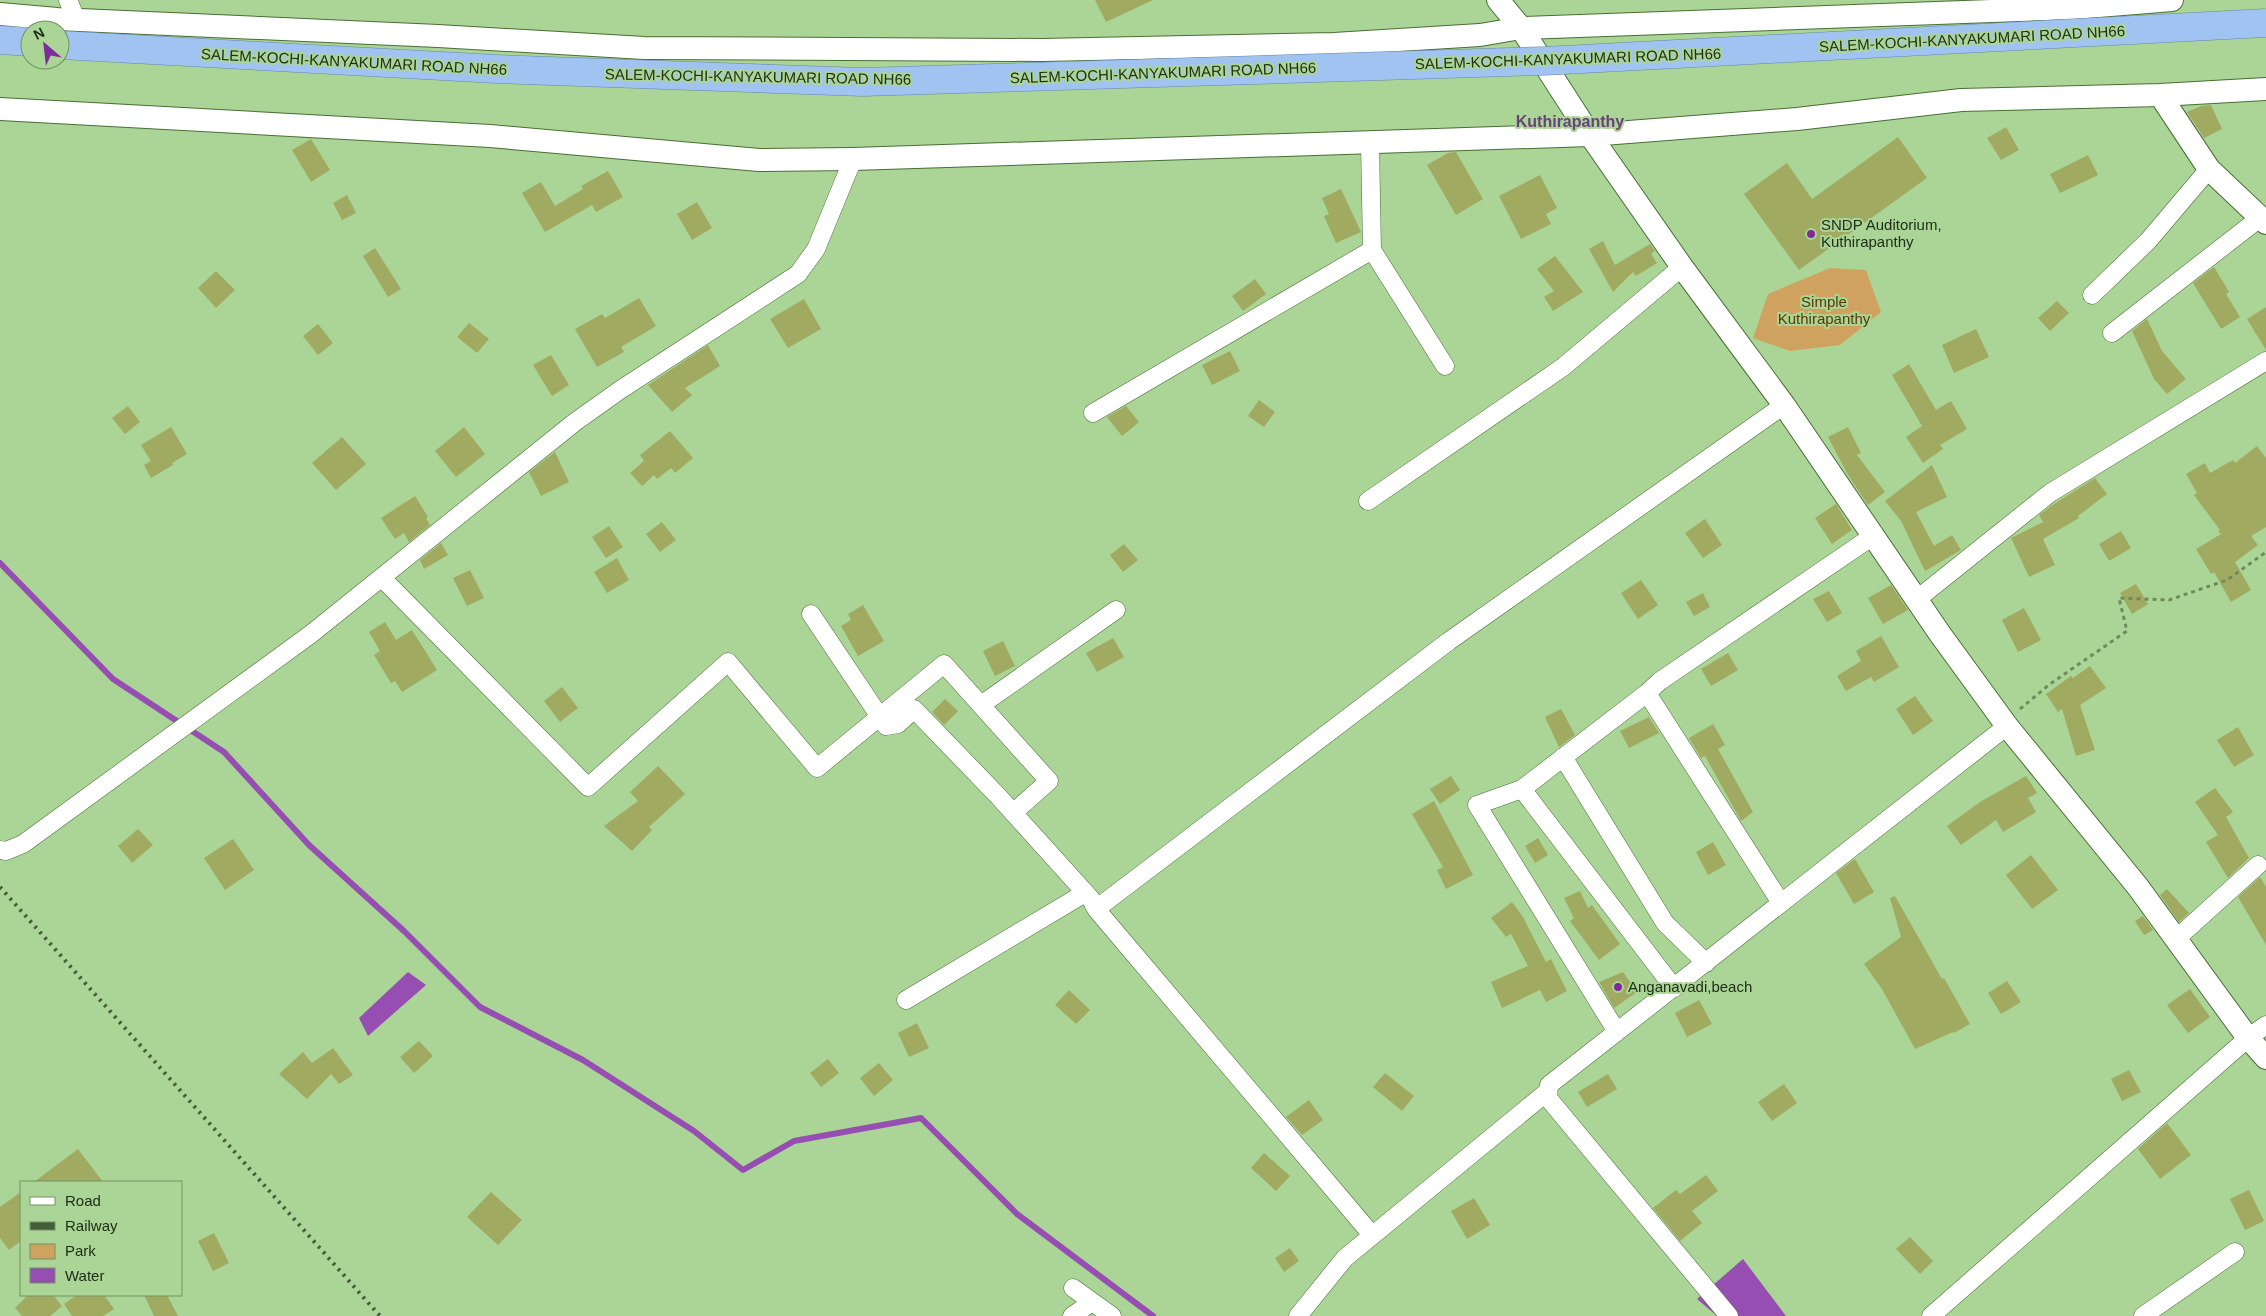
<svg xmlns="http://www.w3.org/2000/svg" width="2266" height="1316" viewBox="0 0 2266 1316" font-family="Helvetica,sans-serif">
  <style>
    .green { fill: #d0a260 }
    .water { fill: #964eb2 }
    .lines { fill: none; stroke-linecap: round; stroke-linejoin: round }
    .stream { stroke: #964eb2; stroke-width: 6 }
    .building { fill: #a0aa61 }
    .minor-casing { stroke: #486e33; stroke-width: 19 }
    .tertiary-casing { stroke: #486e33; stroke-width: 24 }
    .trunk-casing { stroke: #6486a3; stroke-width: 29 }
    .path { stroke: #6d8c5e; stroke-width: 3; stroke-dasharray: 4 4; stroke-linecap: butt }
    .minor { stroke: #fff; stroke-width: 18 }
    .tertiary { stroke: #fff; stroke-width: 22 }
    .trunk { stroke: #a0c3f2; stroke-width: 28 }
    .rail { stroke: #465d3a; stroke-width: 4; stroke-dasharray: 2.5 5; stroke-linecap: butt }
    .trunk-bridge-casing { stroke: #6486a3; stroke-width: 29; stroke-linecap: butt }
    .trunk-bridge { stroke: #a0c3f2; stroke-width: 28 }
    .poi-dot { fill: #7e2c9c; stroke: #abd596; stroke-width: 2 }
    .labels { text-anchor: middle; stroke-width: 4; stroke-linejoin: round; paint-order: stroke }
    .street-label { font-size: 15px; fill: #203017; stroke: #abd596 }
    .poi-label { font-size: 15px; fill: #203017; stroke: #abd596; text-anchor: start }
    .park-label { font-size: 15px; fill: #583901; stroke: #abd596 }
    .neighbourhood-label { font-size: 16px; font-weight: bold; fill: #6a427b; stroke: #abd596 }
  </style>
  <rect width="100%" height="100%" fill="#abd596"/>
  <path class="green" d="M 1830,268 L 1866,270 L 1881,312 L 1840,345 L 1790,351 L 1753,338 L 1768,294 Z"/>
  <path class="water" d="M 408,972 L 426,985 L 368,1036 L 359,1018 Z
    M 1743,1259 L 1786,1316 L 1717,1316 L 1697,1299 Z"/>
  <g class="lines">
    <path class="stream" d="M 0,563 L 113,679 L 224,752 L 309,845 L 404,931 L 480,1007 L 583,1060 L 694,1131 L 743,1170 L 794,1141 L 921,1118 L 1017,1214 L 1153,1316"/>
  </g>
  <path class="building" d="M 1095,0 L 1153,0 L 1106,22 Z
    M 2211,105 L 2222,129 L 2204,138 L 2187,112 L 2201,106 Z
    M 2006,127 L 2019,150 L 2001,160 L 1987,138 Z
    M 1898,137 L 1927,178 L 1799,270 L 1744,194 L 1787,163 L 1812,199 Z
    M 311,139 L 330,170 L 311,182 L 292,150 Z
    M 1456,152 L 1483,199 L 1456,215 L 1427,165 L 1448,153 Z
    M 2088,155 L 2098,175 L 2060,193 L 2050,174 Z
    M 608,171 L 623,197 L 596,212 L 592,205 L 545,232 L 522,193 L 541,182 L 555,206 L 583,189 L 581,186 Z
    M 1540,175 L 1557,208 L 1546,214 L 1551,224 L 1521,239 L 1499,196 Z
    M 1341,189 L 1361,232 L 1336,243 L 1324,216 L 1329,214 L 1322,198 Z
    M 347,195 L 356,213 L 342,220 L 333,203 Z
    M 697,202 L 712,228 L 692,240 L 677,214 Z
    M 1603,241 L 1615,265 L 1650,244 L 1655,251 L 1651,254 L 1657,263 L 1636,276 L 1633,272 L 1613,292 L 1589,249 Z
    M 375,248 L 401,289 L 388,297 L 363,256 Z
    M 1555,256 L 1583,292 L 1553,311 L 1544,297 L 1554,291 L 1537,269 Z
    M 2214,267 L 2229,292 L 2226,294 L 2240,317 L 2221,329 L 2193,283 Z
    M 216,271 L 235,290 L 216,308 L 198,288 Z
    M 1255,279 L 1266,294 L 1243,311 L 1232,296 Z
    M 639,298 L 656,326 L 621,347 L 624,352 L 597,367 L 575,329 L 602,314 L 605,318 Z
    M 804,299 L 821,329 L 788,348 L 770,319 Z
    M 2057,301 L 2069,313 L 2050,331 L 2038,318 Z
    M 2266,307 L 2266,350 L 2247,319 Z
    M 2147,319 L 2162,351 L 2186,379 L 2167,394 L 2154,379 L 2132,331 Z
    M 469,323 L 489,339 L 477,353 L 457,337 Z
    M 318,324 L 333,343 L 318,355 L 303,336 Z
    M 1976,329 L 1989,357 L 1954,373 L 1942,345 Z
    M 708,345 L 720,366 L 685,388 L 692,395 L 672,412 L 648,385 Z
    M 1230,351 L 1240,371 L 1212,385 L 1202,365 Z
    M 551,355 L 569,385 L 552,396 L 533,365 Z
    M 1909,364 L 1936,410 L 1951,401 L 1967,429 L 1940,445 L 1943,449 L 1923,463 L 1906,437 L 1922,426 L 1892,375 Z
    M 1259,400 L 1275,412 L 1264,427 L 1248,416 Z
    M 128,406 L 140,422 L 125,434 L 112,418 Z
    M 1126,406 L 1139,422 L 1122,436 L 1107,417 Z
    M 171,427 L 187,454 L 172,463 L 173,465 L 151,478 L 144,465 L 151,461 L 141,445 Z
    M 464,427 L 485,454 L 456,477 L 435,451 Z
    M 1848,427 L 1861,453 L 1857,455 L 1885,492 L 1868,505 L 1848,475 L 1828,437 Z
    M 670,431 L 693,458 L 675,473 L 671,468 L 657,479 L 654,475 L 642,486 L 630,473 L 644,461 L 640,455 Z
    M 342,437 L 366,464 L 336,490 L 312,463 Z
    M 2257,446 L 2266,458 L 2266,527 L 2251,536 L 2258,545 L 2235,562 L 2251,590 L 2231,602 L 2214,572 L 2211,574 L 2196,549 L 2221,534 L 2218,531 L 2220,530 L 2194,495 L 2197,493 L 2186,474 L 2205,463 L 2210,473 L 2233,460 L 2235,463 Z
    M 555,452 L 569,482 L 541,496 L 529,472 Z
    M 1932,465 L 1947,497 L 1916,512 L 1934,546 L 1952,535 L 1961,550 L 1925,571 L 1901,521 L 1885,501 Z
    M 2095,478 L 2107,494 L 2078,516 L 2079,518 L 2043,539 L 2055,565 L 2029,577 L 2011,538 L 2043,522 L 2039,515 L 2054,504 Z
    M 415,496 L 428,517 L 426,518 L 430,525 L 409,542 L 404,533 L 395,539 L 381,518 Z
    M 1836,504 L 1852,530 L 1832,544 L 1815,518 Z
    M 1705,519 L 1722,545 L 1703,558 L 1685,533 Z
    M 662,522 L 676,540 L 660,552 L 646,534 Z
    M 609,526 L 623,547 L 606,558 L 592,537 Z
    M 2121,531 L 2131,548 L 2109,561 L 2099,544 Z
    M 441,543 L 448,555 L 424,569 L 420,560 Z
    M 1124,544 L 1138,560 L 1123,572 L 1110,555 Z
    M 617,558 L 629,580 L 607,593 L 594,572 Z
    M 470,570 L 484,598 L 467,606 L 453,578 Z
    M 1641,580 L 1658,605 L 1638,619 L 1621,593 Z
    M 2136,584 L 2148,604 L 2132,614 L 2120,593 Z
    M 1891,585 L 1908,610 L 1883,624 L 1868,598 Z
    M 1829,591 L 1842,613 L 1827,622 L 1813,599 Z
    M 1703,593 L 1710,607 L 1694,616 L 1686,602 Z
    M 863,605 L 884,641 L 858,656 L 841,626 L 851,620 L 848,614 Z
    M 2024,608 L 2041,640 L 2018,652 L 2002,620 Z
    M 385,622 L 396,640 L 412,630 L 437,670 L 402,692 L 395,681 L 391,683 L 374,655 L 380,651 L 369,632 Z
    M 1881,636 L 1899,667 L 1874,682 L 1871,677 L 1846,691 L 1837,676 L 1861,661 L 1856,651 Z
    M 1113,638 L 1124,657 L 1097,672 L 1086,653 Z
    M 1003,641 L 1015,666 L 995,676 L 983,651 Z
    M 1728,653 L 1738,670 L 1711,686 L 1701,669 Z
    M 2090,666 L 2106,688 L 2080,705 L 2095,750 L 2076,756 L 2062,709 L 2058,712 L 2046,694 L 2071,676 L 2073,678 Z
    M 562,687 L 578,708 L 560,722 L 544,701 Z
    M 1915,696 L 1933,721 L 1913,735 L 1896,709 Z
    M 945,699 L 958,711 L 944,725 L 932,712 Z
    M 1561,709 L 1575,735 L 1559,747 L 1545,717 Z
    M 1649,717 L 1659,733 L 1629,748 L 1620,731 Z
    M 1713,724 L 1725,745 L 1718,749 L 1753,812 L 1741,821 L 1705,756 L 1701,758 L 1689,738 Z
    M 2238,727 L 2254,755 L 2234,767 L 2217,740 Z
    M 658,766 L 685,794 L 649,827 L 652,830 L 632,851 L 604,826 L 638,801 L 630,792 Z
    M 1451,776 L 1460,790 L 1440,804 L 1430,789 Z
    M 2026,776 L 2037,793 L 2028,798 L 2036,812 L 2003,832 L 1996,820 L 1961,845 L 1947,826 L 1980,802 Z
    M 2215,788 L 2233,812 L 2226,817 L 2249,858 L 2228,878 L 2206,842 L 2218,835 L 2195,802 Z
    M 1434,801 L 1473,875 L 1446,889 L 1437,870 L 1443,867 L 1412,814 Z
    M 138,829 L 153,845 L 132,863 L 118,846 Z
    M 1538,838 L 1548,855 L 1535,863 L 1525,846 Z
    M 233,839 L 254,870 L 225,890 L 204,858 Z
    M 1713,842 L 1726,865 L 1708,875 L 1696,852 Z
    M 2031,855 L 2058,890 L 2032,909 L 2006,875 Z
    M 1855,859 L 1874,892 L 1854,904 L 1836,873 Z
    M 2260,877 L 2266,887 L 2266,945 L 2238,897 Z
    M 2167,889 L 2189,913 L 2179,922 L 2160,895 Z
    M 1580,891 L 1588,908 L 1592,905 L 1620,944 L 1599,960 L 1570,921 L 1574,918 L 1564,898 Z
    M 1895,896 L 1942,979 L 1944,978 L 1970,1024 L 1954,1033 L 1953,1032 L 1915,1049 L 1882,989 L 1864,964 L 1901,937 L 1890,898 Z
    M 1512,902 L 1523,917 L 1546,962 L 1551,959 L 1567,991 L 1546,1002 L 1540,990 L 1502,1008 L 1491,982 L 1528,966 L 1511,934 L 1506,937 L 1491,918 Z
    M 2143,916 L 2153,930 L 2144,935 L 2135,921 Z
    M 1623,972 L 1637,992 L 1614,1008 L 1599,982 Z
    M 2007,981 L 2021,1002 L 2001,1014 L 1988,993 Z
    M 2190,989 L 2210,1017 L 2188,1033 L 2167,1005 Z
    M 1069,990 L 1090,1010 L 1076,1024 L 1055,1005 Z
    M 1699,1000 L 1712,1024 L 1687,1037 L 1675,1013 Z
    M 917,1023 L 929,1048 L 909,1057 L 898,1033 Z
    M 419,1041 L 433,1056 L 414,1073 L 400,1057 Z
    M 333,1048 L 353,1075 L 339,1084 L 331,1074 L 307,1099 L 279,1074 L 303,1052 L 312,1063 Z
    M 828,1059 L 839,1073 L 821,1087 L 810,1073 Z
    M 879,1063 L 893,1080 L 874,1096 L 860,1078 Z
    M 2129,1070 L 2141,1092 L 2122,1101 L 2111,1079 Z
    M 1385,1073 L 1414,1096 L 1402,1111 L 1373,1087 Z
    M 1608,1074 L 1617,1089 L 1587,1107 L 1578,1092 Z
    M 1784,1084 L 1797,1103 L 1772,1121 L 1758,1102 Z
    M 1309,1100 L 1323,1120 L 1302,1135 L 1286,1117 Z
    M 2167,1123 L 2191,1155 L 2160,1179 L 2138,1149 Z
    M 78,1149 L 103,1182 L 34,1182 Z
    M 1264,1153 L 1290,1176 L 1276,1191 L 1251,1168 Z
    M 1706,1175 L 1718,1191 L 1692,1211 L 1702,1223 L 1680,1241 L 1653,1208 L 1676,1190 L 1680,1194 Z
    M 2249,1190 L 2264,1221 L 2245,1230 L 2230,1199 Z
    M 21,1192 L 21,1241 L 9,1250 L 0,1238 L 0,1207 Z
    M 491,1192 L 522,1220 L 498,1245 L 467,1217 Z
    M 1474,1198 L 1490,1225 L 1467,1239 L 1451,1211 Z
    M 214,1233 L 229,1263 L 213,1271 L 198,1241 Z
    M 1910,1237 L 1933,1261 L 1920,1274 L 1896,1249 Z
    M 1290,1248 L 1299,1261 L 1284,1272 L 1275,1258 Z
    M 28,1295 L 53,1295 L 62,1306 L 50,1316 L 22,1316 L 15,1308 Z
    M 77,1295 L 104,1295 L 114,1309 L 103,1316 L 72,1316 L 64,1304 Z
    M 144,1295 L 167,1295 L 178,1316 L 154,1316 Z"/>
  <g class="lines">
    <defs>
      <path id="minor" d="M 68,0 L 76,19
        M 1370,143 L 1372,250
        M 2092,295 L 2148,241 L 2209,169
        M 2112,333 L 2261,217
        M 1093,413 L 1372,250 L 1445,366
        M 1368,501 L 1563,367 L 1682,267
        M 382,578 L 588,787 L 728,662 L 817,768 L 944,664 L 1049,781 L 1013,813
        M 1916,600 L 2050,493 L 2266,361
        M 811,614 L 886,726 L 898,724 L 914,709 L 998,796 L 1091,899 L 1096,909 L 1449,641 L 1784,405
        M 1647,693 L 1660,681 L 1873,536
        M 981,705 L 1116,610
        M 1563,757 L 1665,923 L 1706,963
        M 1522,789 L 1674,988
        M 0,850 L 6,851 L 23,844 L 311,634 L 575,422 L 620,390 L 798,274 L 816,249 L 853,159
        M 1096,909 L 1372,1235
        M 2176,939 L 2258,865
        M 906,1000 L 1085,893
        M 1617,1032 L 1477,805 L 1522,789 L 1647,693 L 1781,903
        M 1073,1288 L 1112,1316
        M 1072,1316 L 1092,1302
        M 1298,1316 L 1345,1258 L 1547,1092
        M 1729,1316 L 1548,1098 L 1549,1085 L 2007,726
        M 1931,1316 L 2248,1038 L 2266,1025
        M 2143,1316 L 2235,1252"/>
      <path id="tertiary" d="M 1498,0 L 1521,28 L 1590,135 L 1682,267 L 1784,405 L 1940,634 L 2007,726 L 2138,887 L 2248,1038 L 2266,1058
        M 0,14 L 57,19 L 438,36 L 644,48 L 1042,50 L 1334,44 L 1480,35 L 1521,28 L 2074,8 L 2172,0
        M 2160,95 L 2209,169 L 2266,223
        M 0,109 L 490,136 L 759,160 L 853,159 L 1590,135 L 1797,119 L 1961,100 L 2160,95 L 2266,89"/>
      <path id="trunk" d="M 0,40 L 30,42"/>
    </defs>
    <use href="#minor" class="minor-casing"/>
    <use href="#tertiary" class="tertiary-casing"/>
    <use href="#trunk" class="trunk-casing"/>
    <path class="path" d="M 2020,709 L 2050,684 L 2127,631 L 2119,598 L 2169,600 L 2227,580 L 2266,552"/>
    <use href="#minor" class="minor"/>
    <use href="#tertiary" class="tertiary"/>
    <use href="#trunk" class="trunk"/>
    <path class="rail" d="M 0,887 L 380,1316"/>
    <defs>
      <path id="trunk-bridge" d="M 60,45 L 497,69 L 863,82 L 1544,61 L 2266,23"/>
    </defs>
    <use href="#trunk-bridge" class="trunk-bridge-casing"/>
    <use href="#trunk-bridge" class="trunk-bridge"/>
  </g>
  <g class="poi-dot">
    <circle cx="1811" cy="234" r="5"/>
    <circle cx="1618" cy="987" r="5"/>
  </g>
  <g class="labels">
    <g class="street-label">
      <text transform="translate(1972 39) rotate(-3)" y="5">SALEM-KOCHI-KANYAKUMARI ROAD NH66</text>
      <text transform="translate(1568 59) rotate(-2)" y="5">SALEM-KOCHI-KANYAKUMARI ROAD NH66</text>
      <text transform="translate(354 62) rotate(3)" y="5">SALEM-KOCHI-KANYAKUMARI ROAD NH66</text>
      <text transform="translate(1163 73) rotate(-2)" y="5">SALEM-KOCHI-KANYAKUMARI ROAD NH66</text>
      <text transform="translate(758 77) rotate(1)" y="5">SALEM-KOCHI-KANYAKUMARI ROAD NH66</text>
    </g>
    <g class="poi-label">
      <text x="1821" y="230">SNDP Auditorium,<tspan x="1821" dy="17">Kuthirapanthy</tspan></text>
      <text x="1628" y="992">Anganavadi,beach</text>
    </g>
    <g class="park-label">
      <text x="1824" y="307">Simple<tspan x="1824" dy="17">Kuthirapanthy</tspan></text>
    </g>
    <g class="neighbourhood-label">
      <text x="1570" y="127">Kuthirapanthy</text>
    </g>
  </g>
  <rect x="20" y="1181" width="162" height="115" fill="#abd596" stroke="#739363"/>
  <rect x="30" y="1197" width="25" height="8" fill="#ffffff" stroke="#739363"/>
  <text x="65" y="1206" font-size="15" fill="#203017">Road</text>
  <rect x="30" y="1222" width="25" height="8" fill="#465d3a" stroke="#739363"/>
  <text x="65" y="1231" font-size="15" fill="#203017">Railway</text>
  <rect x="30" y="1244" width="25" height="15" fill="#d0a260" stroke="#739363"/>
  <text x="65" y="1256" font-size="15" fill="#203017">Park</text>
  <rect x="30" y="1268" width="25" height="15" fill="#964eb2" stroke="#739363"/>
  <text x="65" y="1281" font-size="15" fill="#203017">Water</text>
  <g transform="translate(45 45) rotate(332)"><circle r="24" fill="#abd596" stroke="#739363"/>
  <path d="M0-4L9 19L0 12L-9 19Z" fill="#7e2c9c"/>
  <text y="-8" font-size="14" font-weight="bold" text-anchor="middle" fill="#203017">N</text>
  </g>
</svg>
